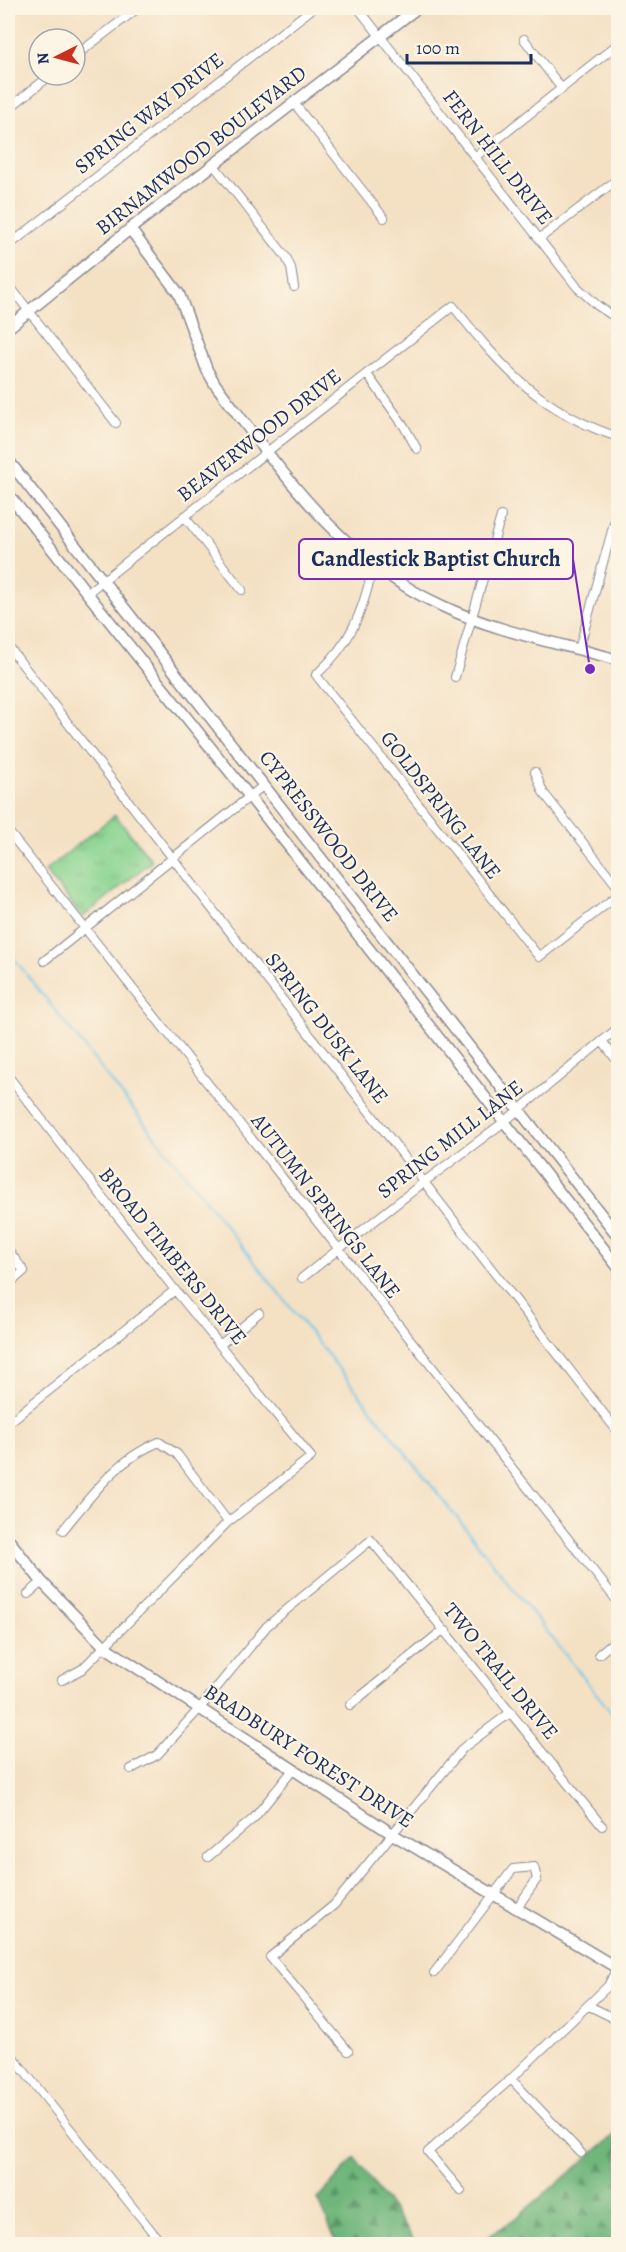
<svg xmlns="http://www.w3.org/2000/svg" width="626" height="2252" viewBox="0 0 626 2252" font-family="Alegreya,serif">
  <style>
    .grass { fill: url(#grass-tufts); stroke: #528278; stroke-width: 1.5 }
    .forest { fill: url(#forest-firs); stroke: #45726c; stroke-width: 1.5 }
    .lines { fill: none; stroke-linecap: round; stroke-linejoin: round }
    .stream { stroke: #6ac4e8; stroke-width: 2 }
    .street-casing { stroke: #888891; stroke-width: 10 }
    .secondary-casing { stroke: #888891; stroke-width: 13 }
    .street { stroke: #fff; stroke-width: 8 }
    .secondary { stroke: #fff; stroke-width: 10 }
    .labels { text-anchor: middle; stroke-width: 4.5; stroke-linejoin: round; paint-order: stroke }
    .street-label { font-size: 21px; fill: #1b2f5e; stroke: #fcf5e5 }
    .leader { fill: none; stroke: #7b2cbf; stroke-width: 2 }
    .callout-dot { fill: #7b2cbf; stroke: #fcf5e5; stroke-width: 2 }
    .callout { fill: #fcf5e5; stroke: #7b2cbf; stroke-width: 2 }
    .callout-label { font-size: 22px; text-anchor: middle; font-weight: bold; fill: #1b2f5e }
  </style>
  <defs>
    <pattern id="grass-tufts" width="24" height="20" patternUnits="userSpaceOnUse" patternTransform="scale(1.5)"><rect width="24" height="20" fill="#8ad491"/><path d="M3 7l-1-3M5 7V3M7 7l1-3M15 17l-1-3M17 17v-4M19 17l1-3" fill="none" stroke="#76b67f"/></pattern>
    <pattern id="forest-firs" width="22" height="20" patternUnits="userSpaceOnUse" patternTransform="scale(1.5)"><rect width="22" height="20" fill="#6fb67b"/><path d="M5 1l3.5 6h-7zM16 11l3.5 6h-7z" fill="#5a9468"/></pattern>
  </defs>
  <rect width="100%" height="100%" fill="#fcf5e5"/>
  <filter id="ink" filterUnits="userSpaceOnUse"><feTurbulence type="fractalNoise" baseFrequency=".0167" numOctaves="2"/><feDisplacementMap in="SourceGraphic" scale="12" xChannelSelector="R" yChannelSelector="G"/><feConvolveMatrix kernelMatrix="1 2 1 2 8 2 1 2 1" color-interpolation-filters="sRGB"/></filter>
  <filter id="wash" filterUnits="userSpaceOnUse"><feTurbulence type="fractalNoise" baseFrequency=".008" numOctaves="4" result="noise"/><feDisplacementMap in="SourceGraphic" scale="24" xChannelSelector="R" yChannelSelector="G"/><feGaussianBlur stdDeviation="1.35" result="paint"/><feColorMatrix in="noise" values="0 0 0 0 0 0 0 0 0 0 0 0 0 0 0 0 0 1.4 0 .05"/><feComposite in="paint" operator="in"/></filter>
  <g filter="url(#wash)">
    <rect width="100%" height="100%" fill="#f4e1c4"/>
    <path class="grass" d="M 115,815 L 152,861 L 83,917 L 45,871 Z"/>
    <path class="forest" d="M 618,2132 L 618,2244 L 478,2244 L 517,2217 Z
      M 355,2158 L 417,2244 L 337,2244 L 318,2199 Z"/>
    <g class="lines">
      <path class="stream" d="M 8,951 L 618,1721"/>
    </g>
  </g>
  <g filter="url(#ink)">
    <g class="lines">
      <defs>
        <path id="street" d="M 358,8 L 577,287 L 598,306 L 618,319
          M 524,39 L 562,89
          M 75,56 L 138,8
          M 294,103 L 384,218
          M 8,109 L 51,75
          M 475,157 L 618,44
          M 213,164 L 286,257 L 291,268 L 294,287
          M 539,239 L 618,179
          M 8,246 L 313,8
          M 8,284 L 116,423
          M 367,374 L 404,426 L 417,449
          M 184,516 L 242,590
          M 374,565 C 361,613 354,640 316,675 L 539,957 L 618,895
          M 87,593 L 453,306 C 502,368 541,412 618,437
          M 8,646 L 618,1432
          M 579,649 L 618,509
          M 455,677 L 501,516
          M 535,772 L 543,792 L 618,887
          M 8,831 L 618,1602
          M 44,961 L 264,785
          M 602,1041 L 618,1062
          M 8,1076 L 175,1290 L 311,1457 L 228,1522 L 82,1669 L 62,1680
          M 8,1250 L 24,1271 L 8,1285
          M 302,1278 L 424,1182 L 504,1122 L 618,1028
          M 221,1344 L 259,1313
          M 8,1423 L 175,1290
          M 63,1530 C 91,1496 117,1459 159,1442 L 177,1454 L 228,1522
          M 28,1594 L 42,1582
          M 599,1654 L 618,1638
          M 350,1705 L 443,1630 L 446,1631
          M 131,1769 L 157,1755 L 200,1708 L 267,1626 L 371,1540 L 602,1826
          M 208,1857 L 254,1818 L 292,1771 L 290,1767
          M 434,1973 L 513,1869 L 534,1867 L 537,1879 L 519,1905 L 514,1908
          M 589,2006 L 618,2020
          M 8,2051 L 162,2244
          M 348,2051 L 270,1957 L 334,1905 L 463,1748 L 511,1712
          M 511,2079 L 581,2153
          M 461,2191 L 428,2152 L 511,2079 L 608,1986 L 616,1970 L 612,1965"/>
        <path id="secondary" d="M 130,229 L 179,294 L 207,370 L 215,384 C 281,470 338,557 440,605 C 496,632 559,643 618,660
          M 8,328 L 130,229 L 417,8
          M 8,460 L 618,1236
          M 8,494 L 250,797 L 618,1267
          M 8,1539 L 42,1582 L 105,1647 L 394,1835 L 612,1965 L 618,1967"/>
      </defs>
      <use href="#street" class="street-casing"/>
      <use href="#secondary" class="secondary-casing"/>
      <use href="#street" class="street"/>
      <use href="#secondary" class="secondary"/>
    </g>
  </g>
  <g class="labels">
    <g class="street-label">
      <text transform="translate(149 113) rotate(-38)" y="7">SPRING WAY DRIVE</text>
      <text transform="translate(201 150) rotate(-38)" y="7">BIRNAMWOOD BOULEVARD</text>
      <text transform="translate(498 157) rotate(52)" y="7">FERN HILL DRIVE</text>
      <text transform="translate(259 435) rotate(-38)" y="7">BEAVERWOOD DRIVE</text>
      <text transform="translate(441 805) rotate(52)" y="7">GOLDSPRING LANE</text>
      <text transform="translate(329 836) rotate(52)" y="7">CYPRESSWOOD DRIVE</text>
      <text transform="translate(327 1028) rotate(52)" y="7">SPRING DUSK LANE</text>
      <text transform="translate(450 1139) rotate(-38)" y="7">SPRING MILL LANE</text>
      <text transform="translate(326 1206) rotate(52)" y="7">AUTUMN SPRINGS LANE</text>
      <text transform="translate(173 1256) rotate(51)" y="7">BROAD TIMBERS DRIVE</text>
      <text transform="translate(501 1671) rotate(51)" y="7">TWO TRAIL DRIVE</text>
      <text transform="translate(309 1756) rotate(33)" y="7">BRADBURY FOREST DRIVE</text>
    </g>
  </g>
  <path class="leader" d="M590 669L573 559"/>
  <circle class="callout-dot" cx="590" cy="669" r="6"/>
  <rect class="callout" x="299" y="539" width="274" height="40" rx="6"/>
  <g class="callout-label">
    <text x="436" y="566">Candlestick Baptist Church</text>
  </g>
  <rect width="626" height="2252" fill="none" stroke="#fcf5e5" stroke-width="30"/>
  <g transform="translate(57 57) rotate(264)"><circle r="28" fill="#fcf5e5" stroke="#a2a6af" stroke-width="1.5"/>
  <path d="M0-4.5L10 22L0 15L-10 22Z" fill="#c8321e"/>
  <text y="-9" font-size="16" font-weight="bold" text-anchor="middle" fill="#1b2f5e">N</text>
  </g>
  <path d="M407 54v9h124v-9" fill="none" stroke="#1b2f5e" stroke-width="3"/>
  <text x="416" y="54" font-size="18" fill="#1b2f5e" stroke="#fcf5e5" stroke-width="4.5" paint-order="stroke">100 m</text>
</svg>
